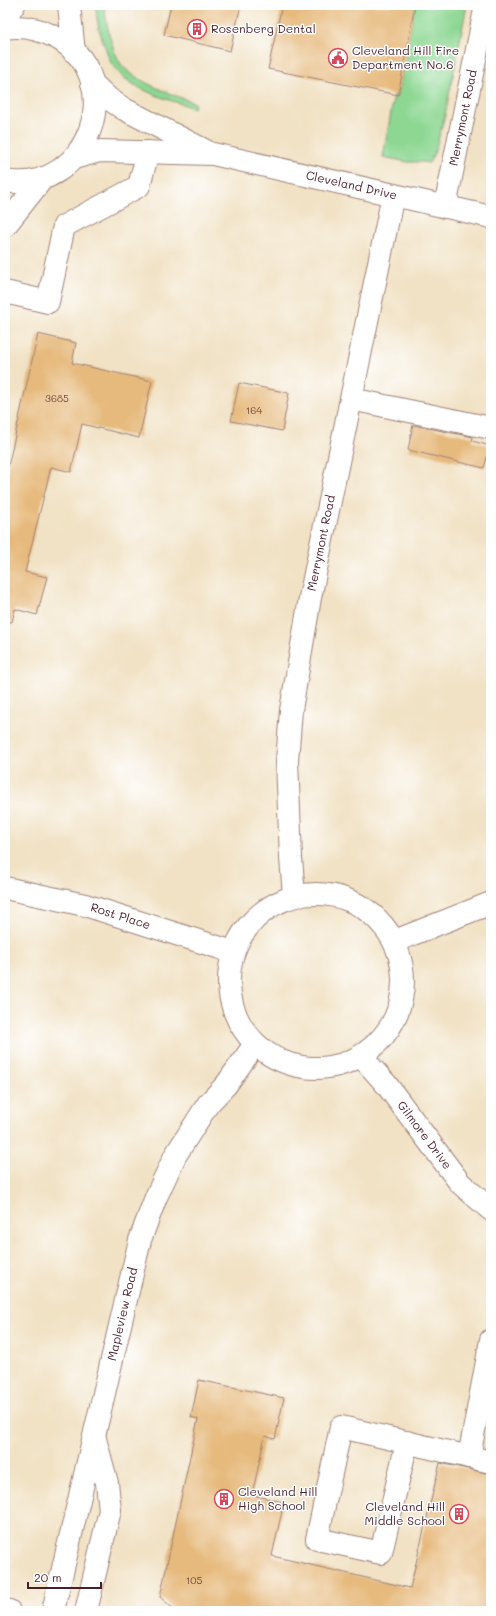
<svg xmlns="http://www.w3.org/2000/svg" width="496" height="1616" viewBox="0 0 496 1616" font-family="Mali,sans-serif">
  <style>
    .green { fill: #8dd793; stroke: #6c7b5f }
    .building { fill: #e6b97b }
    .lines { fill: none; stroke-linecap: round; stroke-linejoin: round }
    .minor-casing { stroke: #9e8078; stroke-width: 24 }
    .major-casing { stroke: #9e8078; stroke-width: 24 }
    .minor { stroke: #fff; stroke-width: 22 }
    .major { stroke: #fff; stroke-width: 22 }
    .labels { text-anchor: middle; stroke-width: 3; stroke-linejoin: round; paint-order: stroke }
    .number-label { font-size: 10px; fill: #71463f }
    .poi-label { font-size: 12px; fill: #4a1f2b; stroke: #fff; text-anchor: start }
    .street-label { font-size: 12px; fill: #4a1f2b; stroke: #fff }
  </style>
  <rect width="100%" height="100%" fill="#fff"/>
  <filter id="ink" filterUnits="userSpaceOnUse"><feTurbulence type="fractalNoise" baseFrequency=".025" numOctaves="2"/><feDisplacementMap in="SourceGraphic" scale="8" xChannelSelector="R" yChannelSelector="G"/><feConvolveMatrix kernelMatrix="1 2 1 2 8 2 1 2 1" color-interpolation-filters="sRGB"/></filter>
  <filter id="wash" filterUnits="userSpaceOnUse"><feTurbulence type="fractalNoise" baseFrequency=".012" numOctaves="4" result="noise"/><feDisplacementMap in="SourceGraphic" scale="16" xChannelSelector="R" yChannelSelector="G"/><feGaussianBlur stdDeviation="0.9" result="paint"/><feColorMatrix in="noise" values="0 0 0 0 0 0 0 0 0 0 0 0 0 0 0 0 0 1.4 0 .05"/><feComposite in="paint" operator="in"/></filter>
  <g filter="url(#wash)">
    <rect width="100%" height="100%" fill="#f1e2c5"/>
    <path class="green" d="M 96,5 L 104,5 C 107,25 110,47 121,64 C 133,81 176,96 195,103 L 194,108 C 167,99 125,89 110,61 C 108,56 106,49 104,44 C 99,31 96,18 96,5 Z
      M 415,5 L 467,5 L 445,115 L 435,151 L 429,163 L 422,162 L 408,162 L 383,157 L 394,95 L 398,96 Z"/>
    <g id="blocks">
      <path class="building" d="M 171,5 L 241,5 L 230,51 L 164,35 Z
        M 282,5 L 415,5 L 398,95 L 268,69 Z
        M 38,334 L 76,343 L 72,363 L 152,381 L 139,438 L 82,424 L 71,472 L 51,467 L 25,572 L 47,577 L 37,615 L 15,609 L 12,622 L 5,621 L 5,480 Z
        M 239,383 L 289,393 L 282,431 L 231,421 Z
        M 413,425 L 473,437 L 472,441 L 490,446 L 484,468 L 408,450 Z
        M 199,1380 L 284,1398 L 275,1439 L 265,1436 L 252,1495 L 284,1502 L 272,1556 L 410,1588 L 440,1463 L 491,1474 L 491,1611 L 176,1611 L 160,1597 L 198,1419 L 191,1417 Z"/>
    </g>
  </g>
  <g filter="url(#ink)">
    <use href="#blocks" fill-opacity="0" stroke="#9e8078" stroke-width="1"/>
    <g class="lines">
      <defs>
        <g id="minor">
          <path d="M 92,83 L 109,99 L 124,109 L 206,151"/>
          <path id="s1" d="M 74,158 L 100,151 L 213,154 L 491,217"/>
          <path id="s2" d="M 445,207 L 486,5"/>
          <path d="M 5,292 L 48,302 L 64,226 L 139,186 L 148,152"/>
          <path d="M 351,399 L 491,428"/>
          <path id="s3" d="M 5,888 L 85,905 L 233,952"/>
          <circle cx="316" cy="981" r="87"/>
          <path id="s4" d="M 294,896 L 291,858 L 287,761 L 291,710 L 310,598 L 393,195"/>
          <path d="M 395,941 L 491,903"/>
          <path id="s5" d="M 362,1057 L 386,1084 L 460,1183 L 491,1210"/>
          <path d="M 407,1442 L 381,1553 L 317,1539 L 341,1427 L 491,1462"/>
          <path d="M 469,1457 L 491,1340"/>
          <path d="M 5,1610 L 9,1611"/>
          <path id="s6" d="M 53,1611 L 140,1240 L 156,1197 L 175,1156 L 208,1104 L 226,1085 L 255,1044"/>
          <path d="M 86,1611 L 110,1510 L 107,1483 L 95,1439"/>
        </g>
        <path id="major" d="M 69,5 L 74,52
          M 5,16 L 14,5
          M 5,28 C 23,25 39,29 55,37 C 131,77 89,196 5,181
          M 5,226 L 43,178"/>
      </defs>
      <use href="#minor" class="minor-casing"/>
      <use href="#major" class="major-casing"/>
      <use href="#minor" class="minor"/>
      <use href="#major" class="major"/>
    </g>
  </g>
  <defs>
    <symbol id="building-ring" viewBox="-11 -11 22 22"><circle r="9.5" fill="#fff" stroke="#d1495b" stroke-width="1.5"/><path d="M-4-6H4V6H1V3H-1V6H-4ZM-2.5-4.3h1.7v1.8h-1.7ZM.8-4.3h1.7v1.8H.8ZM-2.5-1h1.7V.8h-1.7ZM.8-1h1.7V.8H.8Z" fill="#d1495b"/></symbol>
    <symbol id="civic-ring" viewBox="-11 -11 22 22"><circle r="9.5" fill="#fff" stroke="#d1495b" stroke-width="1.5"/><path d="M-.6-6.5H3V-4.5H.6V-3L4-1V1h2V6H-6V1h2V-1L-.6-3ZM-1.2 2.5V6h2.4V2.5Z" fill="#d1495b"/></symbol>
  </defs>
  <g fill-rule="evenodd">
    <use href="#building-ring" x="186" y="18" width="22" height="22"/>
    <use href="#civic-ring" x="327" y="47" width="22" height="22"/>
    <use href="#building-ring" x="213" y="1488" width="22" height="22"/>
    <use href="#building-ring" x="448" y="1503" width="22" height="22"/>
  </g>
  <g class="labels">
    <g class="number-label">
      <text x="57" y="402">3685</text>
      <text x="254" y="414">164</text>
      <text x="194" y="1584">105</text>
    </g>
    <g class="poi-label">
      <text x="211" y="33">Rosenberg Dental</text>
      <text x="352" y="55">Cleveland Hill Fire<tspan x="352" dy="14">Department No.6</tspan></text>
      <text x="238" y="1496">Cleveland Hill<tspan x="238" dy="14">High School</tspan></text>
      <text x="445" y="1511" text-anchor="end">Cleveland Hill<tspan x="445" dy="14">Middle School</tspan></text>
    </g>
    <g class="street-label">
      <text dy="4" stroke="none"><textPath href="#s2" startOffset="91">Merrymont Road</textPath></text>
      <text dy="4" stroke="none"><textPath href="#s1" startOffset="282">Cleveland Drive</textPath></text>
      <text dy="4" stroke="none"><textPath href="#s4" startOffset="356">Merrymont Road</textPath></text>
      <text dy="4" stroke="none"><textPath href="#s3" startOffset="119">Rost Place</textPath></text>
      <text dy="4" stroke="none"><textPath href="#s5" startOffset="100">Gilmore Drive</textPath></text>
      <text dy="4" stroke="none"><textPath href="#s6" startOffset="305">Mapleview Road</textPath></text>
    </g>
  </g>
  <rect width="496" height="1616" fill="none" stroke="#fff" stroke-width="20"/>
  <path d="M28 1582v6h73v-6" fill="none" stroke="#4a1f2b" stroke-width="2"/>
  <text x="34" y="1582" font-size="12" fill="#4a1f2b" stroke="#ffffff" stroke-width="3" paint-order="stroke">20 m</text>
</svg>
